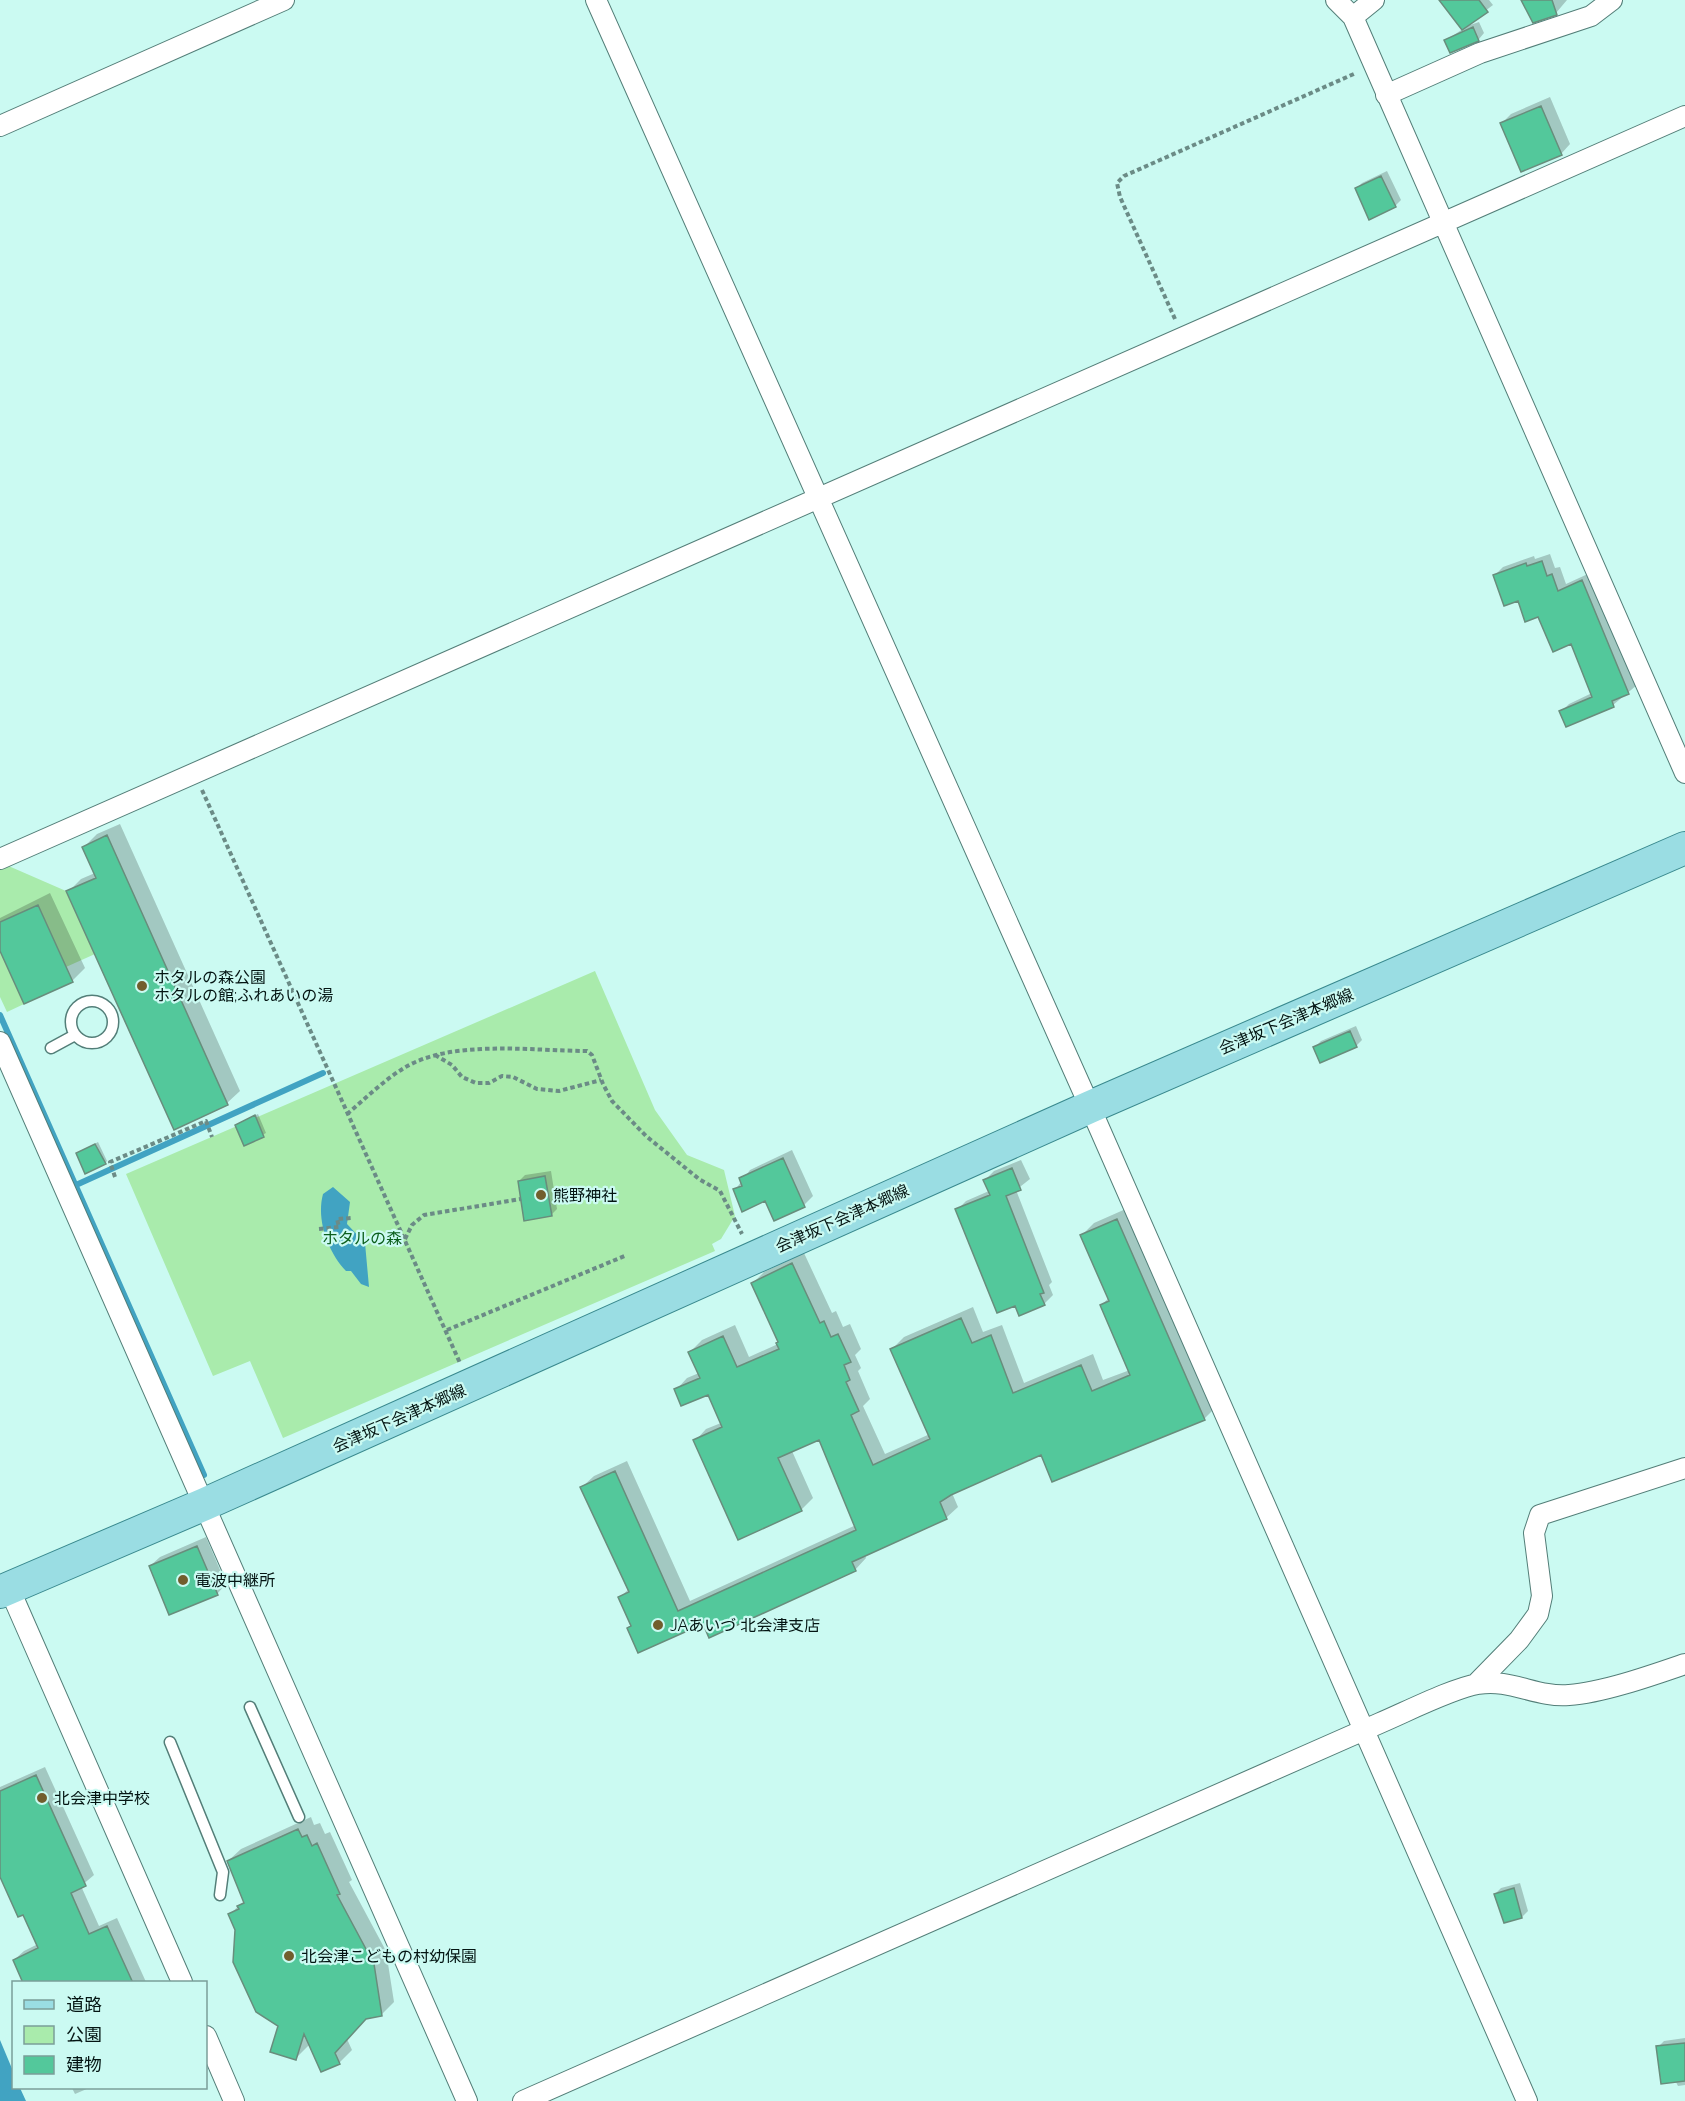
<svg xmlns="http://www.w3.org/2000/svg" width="1685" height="2101" viewBox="0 0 1685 2101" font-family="Raleway,'Noto Sans JP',sans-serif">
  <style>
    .green { fill: #a9ebac }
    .water { fill: #41a3c2 }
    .shadow { fill: #0003 }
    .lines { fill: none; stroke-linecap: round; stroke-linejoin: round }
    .stream { stroke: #41a3c2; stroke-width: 6 }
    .building { fill: #53c89b; stroke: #688d7c; stroke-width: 1.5 }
    .service-casing { stroke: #537e78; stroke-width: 13 }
    .minor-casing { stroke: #537e78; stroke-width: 22 }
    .primary-casing { stroke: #39898e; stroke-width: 34 }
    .path { stroke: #6b8b86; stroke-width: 4; stroke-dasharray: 4.5 3; stroke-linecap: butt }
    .service { stroke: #fff; stroke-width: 10 }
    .minor { stroke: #fff; stroke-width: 20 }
    .primary { stroke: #9adde3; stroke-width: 32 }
    .poi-dot { fill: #725e2d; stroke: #cbfaf2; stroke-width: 2 }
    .labels { text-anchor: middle; stroke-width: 4.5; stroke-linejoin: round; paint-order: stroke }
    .poi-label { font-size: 16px; fill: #041513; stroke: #cbfaf2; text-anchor: start }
    .street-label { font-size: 16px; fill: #041513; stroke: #cbfaf2 }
    .park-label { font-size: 16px; fill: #0c5f1c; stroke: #cbfaf2 }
  </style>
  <rect width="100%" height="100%" fill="#cbfaf2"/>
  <path class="green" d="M 4,864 L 66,891 L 95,954 L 66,967 L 38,905 L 0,922 L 0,867 Z
    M 0,951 L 24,1004 L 7,1012 L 0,997 Z
    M 595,971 L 655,1110 L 687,1155 L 724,1170 L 735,1216 L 721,1239 L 712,1244 L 715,1251 L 283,1438 L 250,1361 L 213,1376 L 126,1174 Z"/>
  <path class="water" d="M 333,1187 L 350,1202 L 347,1224 L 365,1243 L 369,1287 L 361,1284 L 351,1271 L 346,1271 C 328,1252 316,1220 323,1194 Z
    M 0,2040 L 13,2071 L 14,2088 L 20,2088 L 26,2101 L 0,2101 Z"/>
  <path class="shadow" d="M 1448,0 L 1489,0 L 1493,5 L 1464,27 L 1479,22 L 1484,33 L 1479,39 L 1451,51 L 1446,40 L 1463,29 Z
    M 1523,0 L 1567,0 L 1556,13 Z
    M 1550,97 L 1570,144 L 1561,154 L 1502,123 L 1511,114 Z
    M 1387,171 L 1401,200 L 1395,206 L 1356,189 L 1362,183 Z
    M 1550,554 L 1555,568 L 1560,567 L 1566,584 L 1590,573 L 1637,685 L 1613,705 L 1561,712 L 1569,704 L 1592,693 L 1571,642 L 1495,575 L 1503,567 L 1534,556 L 1535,559 Z
    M 120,824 L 240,1091 L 227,1103 L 68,892 L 81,879 L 95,873 L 84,847 L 97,834 Z
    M 50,893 L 85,968 L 72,981 L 0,947 L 0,918 Z
    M 1356,1026 L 1362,1040 L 1356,1046 L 1315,1047 L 1321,1041 Z
    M 258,1114 L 266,1133 L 245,1144 L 237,1125 Z
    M 98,1142 L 107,1161 L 105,1163 L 78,1153 Z
    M 792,1150 L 813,1196 L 804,1205 L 766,1199 L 735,1190 L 750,1170 Z
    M 1021,1160 L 1030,1179 L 1016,1190 L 1052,1282 L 1049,1285 L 1053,1295 L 1044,1304 L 957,1210 L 966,1201 L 989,1191 L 985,1180 L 994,1171 Z
    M 551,1171 L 557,1209 L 551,1215 L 519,1181 L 525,1175 Z
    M 1128,1208 L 1216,1407 L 1204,1419 L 1042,1453 L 952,1493 L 958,1507 L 946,1518 L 865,1555 L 866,1558 L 855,1570 L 703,1622 L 629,1628 L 632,1625 L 620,1597 L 629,1589 L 582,1487 L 594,1476 L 627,1461 L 690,1601 L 856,1525 L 820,1438 L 792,1451 L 813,1498 L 801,1510 L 695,1441 L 706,1429 L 721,1423 L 708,1393 L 676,1390 L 687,1378 L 699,1373 L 690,1352 L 702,1340 L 735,1325 L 749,1357 L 778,1344 L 780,1341 L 753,1283 L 764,1272 L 804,1253 L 832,1313 L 836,1311 L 843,1327 L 850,1324 L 861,1349 L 855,1355 L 861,1368 L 858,1371 L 870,1399 L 863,1406 L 885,1454 L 930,1434 L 892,1349 L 904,1337 L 973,1307 L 983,1332 L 1002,1325 L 1024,1383 L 1093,1354 L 1103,1380 L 1130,1370 L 1101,1305 L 1109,1298 L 1082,1235 L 1094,1223 Z
    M 206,1537 L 226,1584 L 217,1594 L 150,1566 L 160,1557 Z
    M 45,1767 L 94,1875 L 81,1886 L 99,1926 L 117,1918 L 146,1982 L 24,1982 L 14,1960 L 24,1951 L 38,1944 L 23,1913 L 0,1873 L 0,1787 Z
    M 311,1817 L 314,1825 L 320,1823 L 325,1834 L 330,1832 L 352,1880 L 349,1882 L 386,1951 L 394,2002 L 382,2014 L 367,2017 L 347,2039 L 352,2050 L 339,2063 L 310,2044 L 296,2058 L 230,1914 L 244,1901 L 228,1861 L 241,1849 Z
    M 1520,1883 L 1528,1911 L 1522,1917 L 1505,1921 L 1495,1894 L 1501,1888 Z
    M 1685,2038 L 1685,2085 L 1678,2086 L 1658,2047 L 1664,2041 Z
    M 72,2088 L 89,2088 L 75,2094 Z"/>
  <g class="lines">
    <path class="stream" d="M 0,1015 L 204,1475
      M 76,1185 L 323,1073"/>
  </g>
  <path class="building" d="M 1439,0 L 1479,0 L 1488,12 L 1462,30 Z
    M 1521,0 L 1552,0 L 1557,15 L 1533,23 Z
    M 1473,27 L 1479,41 L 1450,53 L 1444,40 Z
    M 1541,106 L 1562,155 L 1521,172 L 1500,123 Z
    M 1381,176 L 1396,207 L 1369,220 L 1355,188 Z
    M 1542,561 L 1547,576 L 1552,574 L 1558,591 L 1582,580 L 1629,694 L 1612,701 L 1614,707 L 1566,727 L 1559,711 L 1592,697 L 1571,644 L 1553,652 L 1538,617 L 1525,622 L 1518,601 L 1504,606 L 1493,575 L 1526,563 L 1527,566 Z
    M 107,835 L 228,1105 L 174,1130 L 66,891 L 96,878 L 82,847 Z
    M 38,905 L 73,982 L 24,1004 L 0,951 L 0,922 Z
    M 1350,1031 L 1357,1047 L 1320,1063 L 1313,1047 Z
    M 255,1115 L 264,1137 L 244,1146 L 235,1125 Z
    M 95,1144 L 106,1164 L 85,1174 L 76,1153 Z
    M 783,1158 L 805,1207 L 774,1221 L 765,1201 L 742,1212 L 733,1189 L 742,1186 L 739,1178 Z
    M 1012,1168 L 1021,1190 L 1006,1196 L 1044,1293 L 1040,1294 L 1045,1305 L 1019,1316 L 1015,1306 L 997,1313 L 955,1209 L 990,1195 L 983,1180 Z
    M 545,1176 L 552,1216 L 524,1221 L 518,1181 Z
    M 1117,1219 L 1205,1420 L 1052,1482 L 1041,1455 L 951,1495 L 940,1502 L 947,1519 L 852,1562 L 856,1571 L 709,1638 L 703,1624 L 638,1653 L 627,1628 L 631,1626 L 618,1597 L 629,1592 L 580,1487 L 615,1471 L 678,1611 L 856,1530 L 819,1440 L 778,1458 L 802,1511 L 738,1540 L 693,1440 L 722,1427 L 708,1395 L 681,1406 L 674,1389 L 700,1378 L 688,1352 L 723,1336 L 737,1367 L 779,1349 L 776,1343 L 778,1342 L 751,1283 L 792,1263 L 820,1323 L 824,1321 L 831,1337 L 838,1334 L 851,1362 L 844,1365 L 850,1380 L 846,1382 L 859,1411 L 851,1415 L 873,1465 L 930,1439 L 890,1349 L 961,1318 L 972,1343 L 991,1335 L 1013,1393 L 1081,1365 L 1092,1391 L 1130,1375 L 1100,1305 L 1109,1301 L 1080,1235 Z
    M 197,1546 L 218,1595 L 169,1615 L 149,1566 Z
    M 36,1775 L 86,1886 L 71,1893 L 89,1934 L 107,1926 L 133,1983 L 23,1983 L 13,1960 L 38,1948 L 23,1915 L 18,1917 L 0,1877 L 0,1791 Z
    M 298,1829 L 302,1837 L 307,1835 L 312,1846 L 317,1843 L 340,1894 L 337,1895 L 374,1964 L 382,2016 L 366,2019 L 335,2053 L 340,2064 L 321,2072 L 304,2034 L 296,2060 L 270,2052 L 278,2026 L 256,2012 L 233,1962 L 235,1930 L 228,1914 L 239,1909 L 237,1906 L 244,1903 L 227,1861 Z
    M 1514,1888 L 1522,1918 L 1504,1923 L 1494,1894 Z
    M 1685,2043 L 1685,2081 L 1661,2084 L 1656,2046 Z"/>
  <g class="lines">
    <defs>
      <path id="service" d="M71 1022a21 21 0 1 1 42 0a21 21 0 1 1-42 0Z
        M 51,1048 L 75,1035
        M 250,1707 L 299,1817
        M 170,1742 L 223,1872 L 220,1895"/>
      <path id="minor" d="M 596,0 L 1090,1107 L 1527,2101
        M 1336,0 L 1353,17 L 1685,773
        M 1353,17 L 1374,0
        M 1386,95 L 1480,53 L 1591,16 L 1612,0
        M 0,126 L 284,0
        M 0,859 L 1685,116
        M 0,1042 L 467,2101
        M 9,1588 L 182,1982
        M 1476,1684 L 1519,1640 L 1538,1614 L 1542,1596 L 1534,1533 L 1540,1515 L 1685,1468
        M 206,2036 L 234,2101
        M 523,2101 L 1380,1723 C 1406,1712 1453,1688 1478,1684 C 1510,1678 1537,1698 1569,1695 C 1602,1693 1653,1675 1685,1664"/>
      <path id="primary" d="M 0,1592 L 205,1504 L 1090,1107 L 1685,848"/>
    </defs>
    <use href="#service" class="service-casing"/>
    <use href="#minor" class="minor-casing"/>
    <use href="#primary" class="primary-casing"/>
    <path class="path" d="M 1175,319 L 1120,197 L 1117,183 L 1124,176 L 1356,73
      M 202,790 L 460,1363
      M 435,1055 L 452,1065 L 462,1077 L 476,1083 L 489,1083 L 502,1076 L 513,1077 L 537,1089 L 559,1091 L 601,1080
      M 347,1114 C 365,1099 384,1080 404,1068 C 451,1039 533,1051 587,1051 L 592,1055 L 603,1084 L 612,1101 L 646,1136 L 699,1179 L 720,1191 L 742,1234
      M 115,1177 L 110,1162 L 206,1121 L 212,1137
      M 319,1229 L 339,1227 L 337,1219 L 352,1218
      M 405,1239 L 412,1225 L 424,1215 L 521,1199
      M 447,1330 L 627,1255"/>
    <use href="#service" class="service"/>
    <use href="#minor" class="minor"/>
    <use href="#primary" class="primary"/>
  </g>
  <g class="poi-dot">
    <circle cx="142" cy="986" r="6"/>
    <circle cx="541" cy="1195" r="6"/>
    <circle cx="183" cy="1580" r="6"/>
    <circle cx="658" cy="1625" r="6"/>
    <circle cx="42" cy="1798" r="6"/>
    <circle cx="289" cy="1956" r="6"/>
  </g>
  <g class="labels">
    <g class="poi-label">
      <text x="154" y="983">ホタルの森公園<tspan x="154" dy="18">ホタルの館;ふれあいの湯</tspan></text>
      <text x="553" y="1201">熊野神社</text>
      <text x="195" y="1586">電波中継所</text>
      <text x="670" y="1631">JAあいづ 北会津支店</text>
      <text x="54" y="1804">北会津中学校</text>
      <text x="301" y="1962">北会津こどもの村幼保園</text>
    </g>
    <g class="street-label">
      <text transform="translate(1286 1021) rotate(-23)" y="6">会津坂下会津本郷線</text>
      <text transform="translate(842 1218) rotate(-24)" y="6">会津坂下会津本郷線</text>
      <text transform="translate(399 1418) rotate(-24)" y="6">会津坂下会津本郷線</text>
    </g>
    <g class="park-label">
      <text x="362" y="1244">ホタルの森</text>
    </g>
  </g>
  <rect x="12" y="1981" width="195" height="108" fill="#cbfaf2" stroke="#7b9e99" stroke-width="1.5"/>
  <rect x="24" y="2000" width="30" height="9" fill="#9adde3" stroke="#7b9e99" stroke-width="1.5"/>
  <text x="66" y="2011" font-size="18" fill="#041513">道路</text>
  <rect x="24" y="2026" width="30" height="18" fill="#a9ebac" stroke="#7b9e99" stroke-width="1.5"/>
  <text x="66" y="2041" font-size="18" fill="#041513">公園</text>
  <rect x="24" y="2056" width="30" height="18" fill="#53c89b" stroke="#7b9e99" stroke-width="1.5"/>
  <text x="66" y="2071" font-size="18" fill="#041513">建物</text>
</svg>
